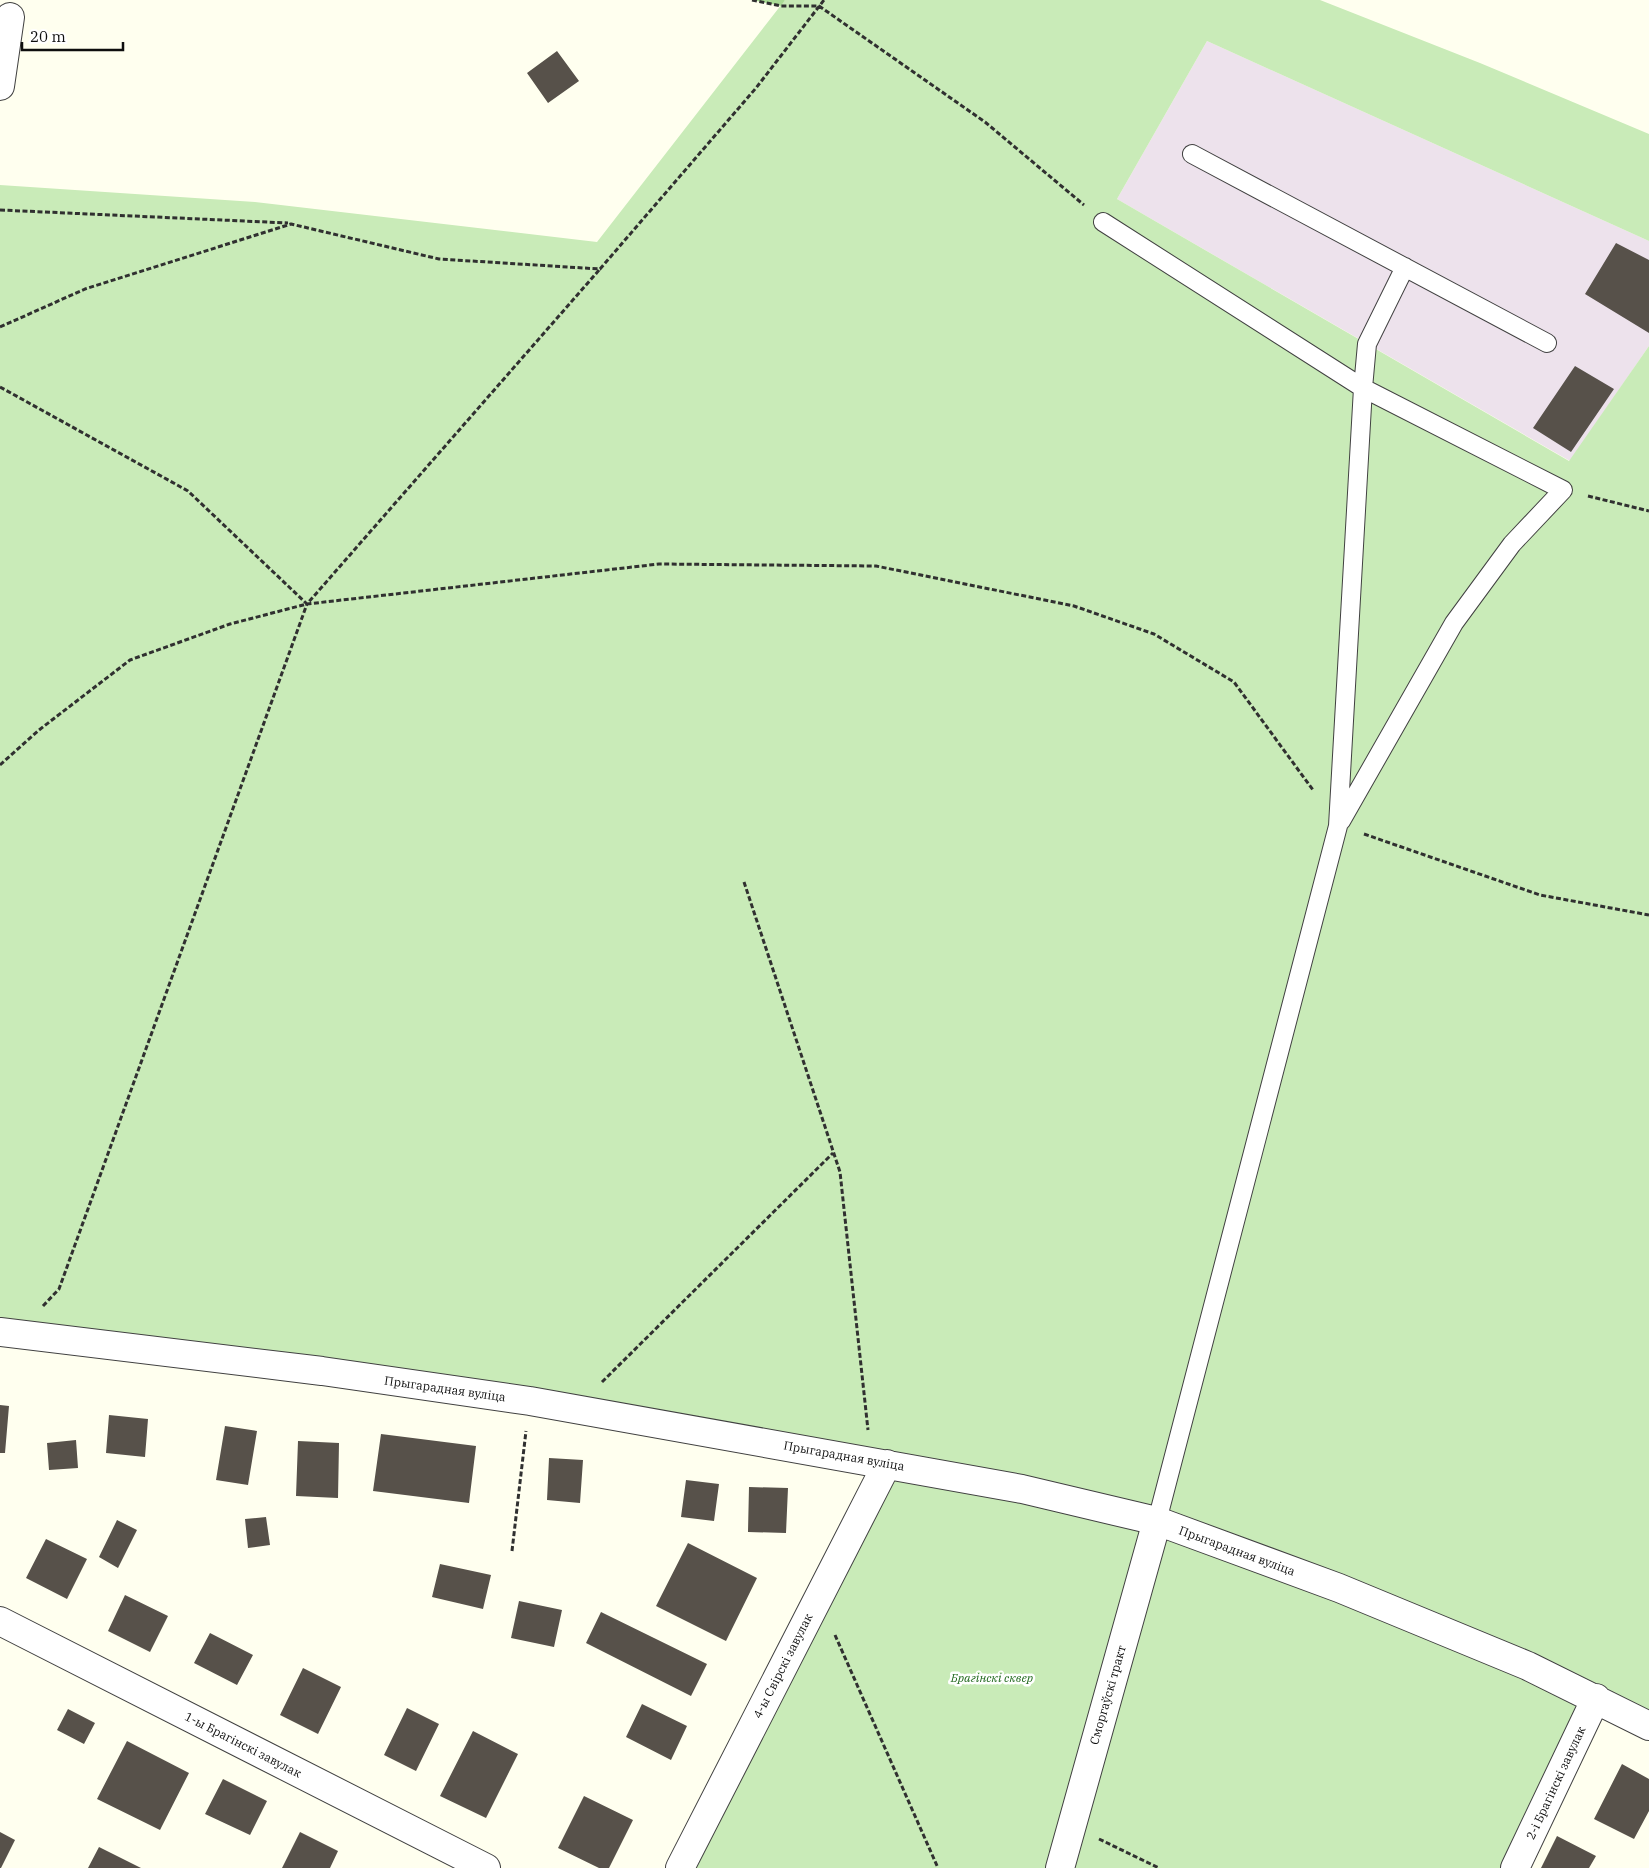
<svg xmlns="http://www.w3.org/2000/svg" width="1649" height="1868" viewBox="0 0 1649 1868" font-family="'IBM Plex Serif',serif">
  <style>
    .industrial { fill: #ede2ec }
    .green { fill: #c9ebb8 }
    .forest { fill: #aadc96 }
    .building { fill: #57514a }
    .lines { fill: none; stroke-linecap: round; stroke-linejoin: round }
    .lane-casing { stroke: #414141; stroke-width: 20 }
    .street-casing { stroke: #414141; stroke-width: 30 }
    .path { stroke: #303030; stroke-width: 3; stroke-dasharray: 5 2.5; stroke-linecap: butt }
    .lane { stroke: #fff; stroke-width: 18 }
    .street { stroke: #fff; stroke-width: 28 }
    .labels { text-anchor: middle; stroke-width: 5; stroke-linejoin: round; paint-order: stroke }
    .street-label { font-size: 12px; fill: #0e0e0e; stroke: #fff }
    .park-label { font-size: 12px; font-style: italic; fill: #1f681c; stroke: #fff }
  </style>
  <rect width="100%" height="100%" fill="#ffffef"/>
  <path class="industrial" d="M 1207,41 L 1649,241 L 1649,346 L 1570,461 L 1117,199 Z"/>
  <path class="green" d="M 785,0 L 1320,0 L 1480,63 L 1649,134 L 1649,241 L 1207,41 L 1117,199 L 1569,461 L 1649,346 L 1649,1724 L 1596,1698 L 1515,1868 L 680,1868 L 887,1464 L 0,1328 L 0,185 L 255,202 L 597,242 Z"/>
  <path class="forest" d="M 752,0 L 785,0 L 781,6 Z"/>
  <path class="building" d="M 557,51 L 579,81 L 548,103 L 527,73 Z
    M 1616,243 L 1649,260 L 1649,333 L 1585,294 Z
    M 1575,366 L 1614,389 L 1571,452 L 1533,428 Z
    M 0,1405 L 9,1406 L 5,1453 L 0,1453 Z
    M 109,1415 L 148,1419 L 145,1457 L 106,1453 Z
    M 225,1426 L 257,1431 L 248,1485 L 216,1480 Z
    M 381,1434 L 476,1446 L 469,1503 L 373,1491 Z
    M 76,1440 L 78,1468 L 49,1470 L 47,1443 Z
    M 298,1441 L 339,1443 L 338,1498 L 296,1496 Z
    M 549,1458 L 583,1460 L 580,1503 L 547,1500 Z
    M 686,1480 L 719,1484 L 714,1521 L 681,1517 Z
    M 749,1487 L 788,1488 L 786,1533 L 748,1532 Z
    M 266,1517 L 270,1545 L 248,1548 L 245,1519 Z
    M 117,1520 L 137,1530 L 118,1568 L 99,1557 Z
    M 46,1539 L 87,1559 L 67,1599 L 26,1578 Z
    M 688,1543 L 757,1578 L 726,1641 L 656,1606 Z
    M 440,1564 L 491,1575 L 483,1609 L 432,1597 Z
    M 125,1595 L 168,1616 L 150,1652 L 108,1631 Z
    M 519,1601 L 562,1610 L 554,1647 L 511,1638 Z
    M 601,1612 L 707,1664 L 691,1696 L 586,1643 Z
    M 210,1633 L 253,1655 L 237,1685 L 194,1663 Z
    M 303,1668 L 341,1687 L 318,1734 L 280,1715 Z
    M 642,1704 L 687,1726 L 671,1760 L 626,1737 Z
    M 407,1708 L 439,1724 L 416,1771 L 384,1755 Z
    M 68,1709 L 95,1723 L 84,1744 L 57,1730 Z
    M 473,1731 L 518,1754 L 486,1818 L 440,1796 Z
    M 127,1741 L 189,1773 L 160,1830 L 97,1799 Z
    M 1622,1764 L 1649,1779 L 1649,1811 L 1634,1839 L 1594,1819 Z
    M 223,1779 L 267,1801 L 250,1835 L 205,1814 Z
    M 584,1796 L 633,1820 L 609,1868 L 599,1868 L 558,1848 Z
    M 0,1832 L 15,1840 L 1,1868 L 0,1868 Z
    M 300,1832 L 338,1851 L 330,1868 L 282,1868 Z
    M 1557,1836 L 1596,1856 L 1589,1868 L 1541,1868 Z
    M 99,1847 L 141,1868 L 88,1868 Z"/>
  <g class="lines">
    <defs>
      <path id="lane" d="M 1192,154 L 1547,343
        M 1103,222 L 1363,388 L 1338,826 L 1157,1521
        M 1341,821 L 1454,623 L 1512,544 L 1563,490 L 1363,388 L 1367,344 L 1405,267"/>
      <path id="street" d="M 0,86 L 10,17
        M 0,1332 L 322,1371 L 530,1401 L 1022,1489 L 1157,1521 L 1339,1588 L 1528,1666 L 1649,1726
        M 0,1621 L 486,1868
        M 680,1868 L 887,1464
        M 1060,1868 L 1157,1521
        M 1515,1868 L 1596,1698"/>
    </defs>
    <use href="#lane" class="lane-casing"/>
    <use href="#street" class="street-casing"/>
    <path class="path" d="M 752,0 L 781,6 L 819,6 L 985,122 L 1084,205
      M 0,210 L 288,223
      M 0,327 L 85,289 L 291,224 L 439,259 L 600,269 L 756,88 L 824,0
      M 0,387 L 188,491 L 307,604 L 600,269
      M 1588,496 L 1649,511
      M 0,765 L 39,730 L 130,660 L 230,624 L 307,604 L 659,564 L 876,566 L 1074,606 L 1154,634 L 1234,682 L 1313,790
      M 1364,834 L 1540,895 L 1649,915
      M 744,882 L 840,1172 L 868,1430
      M 43,1306 L 59,1289 L 307,604
      M 602,1382 L 833,1153
      M 512,1551 L 526,1431
      M 835,1635 L 938,1868
      M 1099,1839 L 1159,1868"/>
    <use href="#lane" class="lane"/>
    <use href="#street" class="street"/>
  </g>
  <g class="labels">
    <g class="street-label">
      <text transform="translate(445 1389) rotate(8)" y="4">Прыгарадная вуліца</text>
      <text transform="translate(844 1456) rotate(10)" y="4">Прыгарадная вуліца</text>
      <text transform="translate(1237 1551) rotate(20)" y="4">Прыгарадная вуліца</text>
      <text transform="translate(783 1666) rotate(-63)" y="4">4-ы Свірскі завулак</text>
      <text transform="translate(1108 1695) rotate(-74)" y="4">Сморгаўскі тракт</text>
      <text transform="translate(243 1745) rotate(27)" y="4">1-ы Брагінскі завулак</text>
      <text transform="translate(1556 1783) rotate(-65)" y="4">2-і Брагінскі завулак</text>
    </g>
    <g class="park-label">
      <text x="992" y="1682">Брагінскі сквер</text>
    </g>
  </g>
  <path d="M22 42v8h101v-8" fill="none" stroke="#0e0e0e" stroke-width="2.5"/>
  <text x="30" y="42" font-size="15" fill="#0e0e0e" stroke="#ffffff" stroke-width="4" paint-order="stroke">20 m</text>
</svg>
